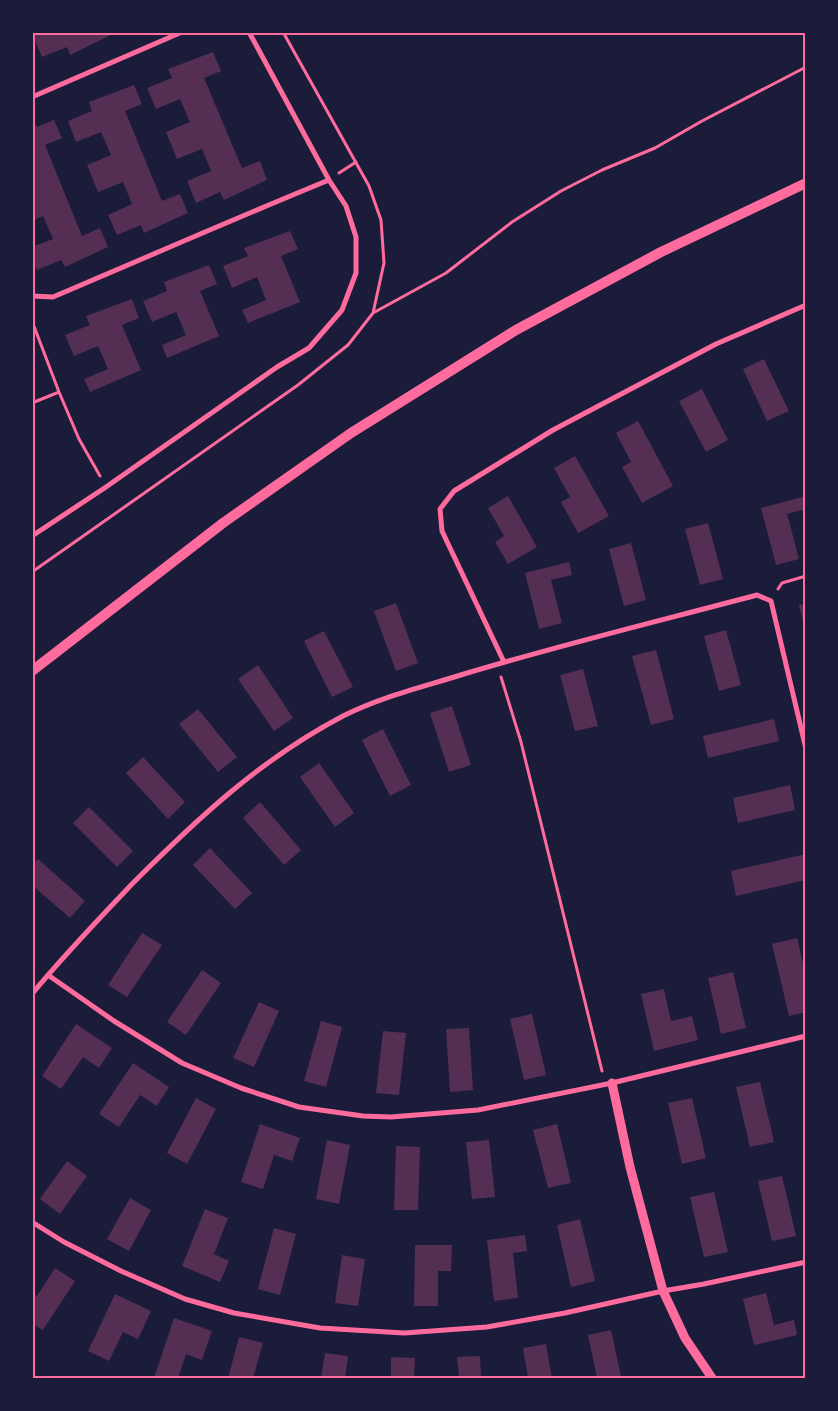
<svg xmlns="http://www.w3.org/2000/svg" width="838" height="1411" viewBox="0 0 838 1411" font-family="Arial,sans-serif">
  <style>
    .building { fill: #542f53 }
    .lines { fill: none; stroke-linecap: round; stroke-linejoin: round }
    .path { stroke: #ff6b9d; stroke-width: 3 }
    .minor { stroke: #ff6b9d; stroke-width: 5 }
    .tertiary { stroke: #ff6b9d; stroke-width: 9 }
    .secondary { stroke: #ff6b9d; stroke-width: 10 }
    .neatline { fill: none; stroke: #ff6b9d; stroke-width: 2 }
  </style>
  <rect width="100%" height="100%" fill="#1b1b3a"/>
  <path class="building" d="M 42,32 L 113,32 L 113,34 L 70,55 L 67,47 L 42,57 L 33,36 Z
    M 213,52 L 221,71 L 204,78 L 242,168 L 260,161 L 267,180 L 224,200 L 220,192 L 196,203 L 187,181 L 211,171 L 202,149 L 177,159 L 166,132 L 190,122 L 180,99 L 156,109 L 147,88 L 172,78 L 168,69 Z
    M 134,85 L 142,104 L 125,111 L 162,201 L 180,194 L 188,213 L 144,233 L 141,225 L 117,235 L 108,215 L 132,204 L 123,182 L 98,192 L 87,165 L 111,155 L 101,132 L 76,142 L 68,121 L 92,111 L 89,102 Z
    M 54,120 L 62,138 L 45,145 L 82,236 L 100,228 L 108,247 L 65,267 L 61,260 L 37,270 L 32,260 L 32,247 L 53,239 L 43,216 L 32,221 L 32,127 L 37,125 L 37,127 Z
    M 290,231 L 298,249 L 281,256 L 300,302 L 248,323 L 242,310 L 266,300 L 257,277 L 232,288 L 223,266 L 248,256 L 244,248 Z
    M 209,265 L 217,284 L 200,291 L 219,336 L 167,358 L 162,345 L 186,335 L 176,312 L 152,322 L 143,301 L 167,291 L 164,282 Z
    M 132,299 L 139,318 L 122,325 L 141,370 L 90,392 L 84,379 L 108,369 L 98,346 L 74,356 L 65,335 L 90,325 L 86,316 Z
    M 764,359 L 789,411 L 767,421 L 743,369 Z
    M 702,389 L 728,440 L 706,452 L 679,401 Z
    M 638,421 L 673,486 L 642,503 L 622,467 L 631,462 L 616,433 Z
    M 575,456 L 609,516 L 578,533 L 561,502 L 570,497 L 554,468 Z
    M 508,496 L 537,547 L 508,564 L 495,542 L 504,536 L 488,508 Z
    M 806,496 L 806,509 L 787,514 L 799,559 L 776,565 L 761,508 Z
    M 708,523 L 723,579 L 700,585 L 685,529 Z
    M 631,543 L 646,600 L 624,606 L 609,549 Z
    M 569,562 L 572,575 L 551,580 L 562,623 L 539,629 L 525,573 Z
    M 396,603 L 418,663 L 396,671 L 374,611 Z
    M 806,604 L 806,630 L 805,630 L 799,605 Z
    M 726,630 L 741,685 L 719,691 L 704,636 Z
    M 324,631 L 353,687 L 332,697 L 304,641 Z
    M 656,650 L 674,719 L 651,725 L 632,656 Z
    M 258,665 L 293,718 L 274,731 L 238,679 Z
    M 583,669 L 598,726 L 575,731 L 560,675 Z
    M 452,706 L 471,765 L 449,772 L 430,713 Z
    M 198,709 L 237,757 L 218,772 L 179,724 Z
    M 774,719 L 779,741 L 708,758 L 703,736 Z
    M 383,729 L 411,785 L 390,796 L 362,740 Z
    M 143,757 L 185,802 L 168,819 L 126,773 Z
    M 319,763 L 354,813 L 335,827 L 300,777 Z
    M 790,785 L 795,810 L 738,823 L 733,798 Z
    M 260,802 L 301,850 L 284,865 L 243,818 Z
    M 89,807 L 133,851 L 117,867 L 73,823 Z
    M 210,848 L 252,893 L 235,909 L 193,865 Z
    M 806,854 L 806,880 L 736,896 L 731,871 Z
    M 38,859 L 85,901 L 70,918 L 32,885 L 32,865 Z
    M 142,933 L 162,945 L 127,997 L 108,985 Z
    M 797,938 L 806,976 L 806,1012 L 789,1016 L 772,944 Z
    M 202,970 L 221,983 L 186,1035 L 167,1022 Z
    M 733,972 L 746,1028 L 721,1034 L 708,978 Z
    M 664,989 L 671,1021 L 692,1016 L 698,1040 L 654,1051 L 641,994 Z
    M 259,1002 L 279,1011 L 254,1067 L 233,1058 Z
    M 532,1014 L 546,1075 L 524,1080 L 510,1019 Z
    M 321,1021 L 342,1027 L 326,1087 L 304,1081 Z
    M 76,1024 L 112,1048 L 99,1068 L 83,1057 L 61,1089 L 42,1076 Z
    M 469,1028 L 473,1090 L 450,1092 L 446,1029 Z
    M 383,1031 L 406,1033 L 399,1095 L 376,1093 Z
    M 133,1063 L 169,1087 L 157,1106 L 140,1095 L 119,1127 L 99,1114 Z
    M 760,1082 L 774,1142 L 750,1147 L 736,1087 Z
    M 196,1098 L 216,1109 L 187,1164 L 167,1153 Z
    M 692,1098 L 706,1158 L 682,1164 L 668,1103 Z
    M 260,1124 L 300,1138 L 292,1161 L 274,1155 L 263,1189 L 241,1182 Z
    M 557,1124 L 571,1183 L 548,1188 L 533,1130 Z
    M 327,1140 L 350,1145 L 339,1204 L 316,1199 Z
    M 489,1140 L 495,1197 L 472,1199 L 466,1142 Z
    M 396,1146 L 420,1147 L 418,1210 L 394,1210 Z
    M 67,1161 L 87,1176 L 60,1214 L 40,1199 Z
    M 782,1176 L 796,1236 L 772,1241 L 758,1181 Z
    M 714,1192 L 728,1252 L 704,1257 L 690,1197 Z
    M 130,1198 L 151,1210 L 129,1251 L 107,1239 Z
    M 205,1209 L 228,1218 L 214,1254 L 229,1261 L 220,1282 L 182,1266 Z
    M 580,1219 L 595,1281 L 571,1287 L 557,1225 Z
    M 274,1228 L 296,1234 L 280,1295 L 258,1289 Z
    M 525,1235 L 527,1251 L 513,1253 L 518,1298 L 494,1301 L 487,1240 Z
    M 415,1245 L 452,1245 L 451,1271 L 438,1271 L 438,1306 L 414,1306 Z
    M 342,1255 L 365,1259 L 358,1306 L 335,1303 Z
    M 55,1268 L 75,1281 L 43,1330 L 32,1324 L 32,1293 L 37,1296 Z
    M 766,1293 L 774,1325 L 794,1320 L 797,1335 L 754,1345 L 743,1299 Z
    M 115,1294 L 151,1311 L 138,1339 L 123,1332 L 109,1361 L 88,1351 Z
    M 174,1318 L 212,1331 L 202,1360 L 186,1354 L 178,1378 L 154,1378 Z
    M 611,1330 L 621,1376 L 597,1378 L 588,1335 Z
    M 239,1337 L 263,1343 L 253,1378 L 228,1378 Z
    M 546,1344 L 552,1378 L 528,1378 L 523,1348 Z
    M 325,1353 L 348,1356 L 345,1378 L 321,1378 Z
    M 480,1356 L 481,1378 L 459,1378 L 457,1357 Z
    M 391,1357 L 415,1358 L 414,1378 L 391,1378 Z"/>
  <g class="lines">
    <path class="path" d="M 339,173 L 356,162
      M 373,313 L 446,273 L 512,222 L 561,191 L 602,170 L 655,148 L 702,121 L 806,67
      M 32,321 L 59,392 L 79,439 L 100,476
      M 32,403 L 59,392
      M 32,572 L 298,385 L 348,345 L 373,313 L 384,263 L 381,220 L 369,186 L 283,32
      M 778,589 L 782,583 L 806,576
      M 501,677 L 521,742 L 602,1071"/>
    <path class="minor" d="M 32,97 L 182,32
      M 32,296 L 53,297 C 145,258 236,218 329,180
      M 32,536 L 106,487 L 277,367 L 309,348 L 342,310 L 356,273 L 356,237 L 346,206 L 329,180 L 249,32
      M 504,662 L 442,531 L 440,509 L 454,491 L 553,430 L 716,344 L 806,305
      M 48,975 L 114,1021 L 182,1063 L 241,1088 L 299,1107 L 363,1116 L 391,1117 L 478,1110 L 612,1083 L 806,1036
      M 32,994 C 64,955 99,919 133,883 C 198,818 261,759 343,716 C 380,697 423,687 464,674 C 560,645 659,621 757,595 L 771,601 L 806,749
      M 32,1222 L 64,1242 L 121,1271 L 185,1299 L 234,1313 L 320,1328 L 404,1333 L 487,1327 L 565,1313 L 663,1291 L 704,1284 L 806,1262"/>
    <path class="tertiary" d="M 612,1083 L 630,1167 L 663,1291 L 685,1338 L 712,1378"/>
    <path class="secondary" d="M 32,671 L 223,523 L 351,433 L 516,330 L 661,252 L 806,183"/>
  </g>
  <rect width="838" height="1411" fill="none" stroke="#1b1b3a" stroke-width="68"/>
  <rect x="34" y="34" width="770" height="1343" class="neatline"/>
</svg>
